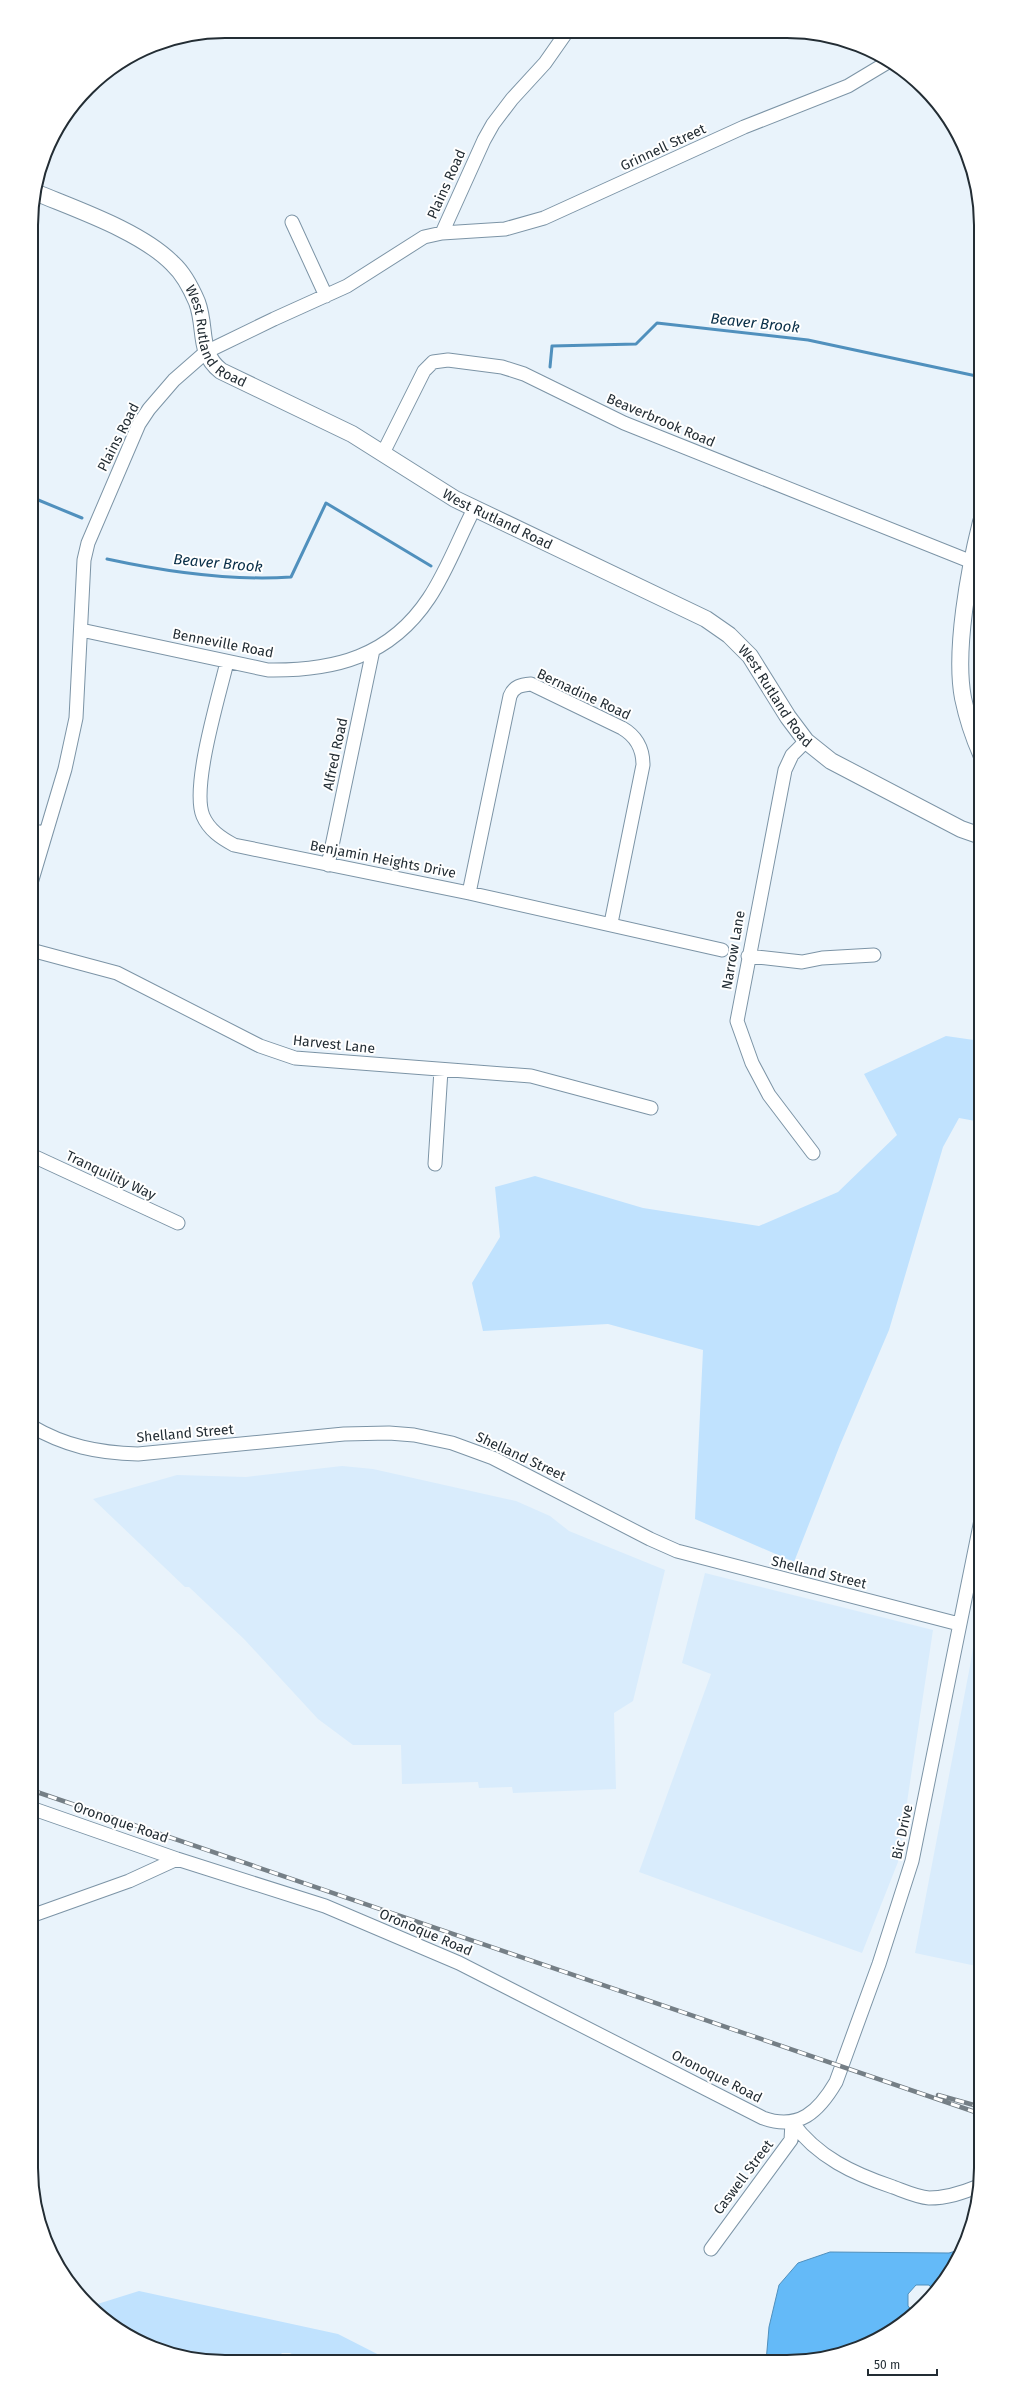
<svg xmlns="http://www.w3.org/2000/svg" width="1012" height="2393" viewBox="0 0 1012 2393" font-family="'Fira Sans',sans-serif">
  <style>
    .built { fill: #d9ecfc }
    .green { fill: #c0e2fe }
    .water { fill: #64baf8; stroke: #5090bd }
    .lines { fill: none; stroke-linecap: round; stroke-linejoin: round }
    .stream { stroke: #5090bd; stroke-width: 3 }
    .minor-casing { stroke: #7c94a6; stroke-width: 15 }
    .major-casing { stroke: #7c94a6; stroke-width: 18 }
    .minor { stroke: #fff; stroke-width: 13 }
    .major { stroke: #fff; stroke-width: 16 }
    .rail-casing { stroke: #757f86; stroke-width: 4.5 }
    .rail { stroke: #fff; stroke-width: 3; stroke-dasharray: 9; stroke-linecap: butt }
    .labels { text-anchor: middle; stroke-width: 4; stroke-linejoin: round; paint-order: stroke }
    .street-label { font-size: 14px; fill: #232d34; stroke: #fff }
    .water-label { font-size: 15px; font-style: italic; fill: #092f48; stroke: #fff }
    .rim { fill: none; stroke: #232d34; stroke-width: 2 }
  </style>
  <rect width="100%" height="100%" fill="#e9f3fb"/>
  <path class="built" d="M 342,1466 L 373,1469 L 516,1501 L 550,1516 L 569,1531 L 665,1570 L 633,1701 L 614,1713 L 616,1789 L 513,1793 L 512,1787 L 479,1788 L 478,1782 L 402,1784 L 401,1745 L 353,1745 L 318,1719 L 244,1639 L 189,1587 L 185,1587 L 93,1499 L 177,1475 L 246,1477 Z
    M 705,1573 L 933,1630 L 898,1862 L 862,1953 L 639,1872 L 711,1674 L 682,1663 Z
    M 981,1597 L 981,1967 L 915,1953 L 970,1666 Z"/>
  <path class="green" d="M 946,1036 L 981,1041 L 981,1122 L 959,1118 L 943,1147 L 889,1330 L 840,1445 L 794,1562 L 695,1519 L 703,1350 L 608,1324 L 483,1331 L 472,1283 L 500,1237 L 495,1187 L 535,1176 L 643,1208 L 759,1226 L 838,1192 L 897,1135 L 864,1074 Z
    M 139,2291 L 338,2334 L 389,2360 L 301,2359 L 290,2353 L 282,2353 L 276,2359 L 188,2358 L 140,2342 L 97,2314 L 91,2306 Z"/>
  <path class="water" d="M 962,2249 L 935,2292 L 929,2285 L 916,2285 L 908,2294 L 908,2306 L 914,2313 C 894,2330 862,2348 837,2355 C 815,2361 789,2362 766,2362 L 769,2327 L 779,2285 L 798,2263 L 830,2252 L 949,2253 Z"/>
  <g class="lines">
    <path class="stream" d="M 550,367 L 552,346 L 636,344 L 657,323 L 808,340 L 981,377
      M 31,497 L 82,518
      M 107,559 C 167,572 231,581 291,577 L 326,503 L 431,566"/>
    <defs>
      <path id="minor" d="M 292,222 L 326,296
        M 442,233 L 484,140 L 493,124 L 512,99 L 545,63 L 566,33
        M 383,453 L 424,371 L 433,362 L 448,360 L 502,367 L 524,374 L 624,423 L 972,562
        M 81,630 L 268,670 C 334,671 390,657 429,598 C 447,571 459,538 474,509
        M 227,662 C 219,696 191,787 203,816 C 209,830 221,838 234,845 L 469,893 L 722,950
        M 806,741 L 792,755 L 785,770 L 737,1021 L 752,1063 L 769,1095 L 813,1153
        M 31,831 L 46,833
        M 328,865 L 373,650
        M 31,883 L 65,769 L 76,718 L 84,560 L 88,543 L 139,424 L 149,409 L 174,380 L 206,352 L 274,319 L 347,286 L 424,237 L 442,233 L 505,229 L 544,218 L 744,127 L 848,86 L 888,62
        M 469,893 L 510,696 C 514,686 521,685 531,684 L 622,728 C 636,736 643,749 643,765 L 611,923
        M 31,950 L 117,973 L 260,1046 L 295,1058 L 531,1076 L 651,1108
        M 748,956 L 802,962 L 822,958 L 874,955
        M 31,1155 L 178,1223
        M 435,1164 L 441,1070
        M 31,1426 C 65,1446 98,1453 138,1454 L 344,1434 L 389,1433 L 414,1435 L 452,1443 L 493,1458 L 650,1539 L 677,1551 L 959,1624
        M 31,1808 L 177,1859 L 325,1906 L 459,1963 L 763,2118 C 799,2131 819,2111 836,2082 L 879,1964 L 912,1861 L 981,1520
        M 31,1916 L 129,1881 L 177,1859
        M 792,2122 C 817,2157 854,2174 893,2187 C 904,2191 917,2197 929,2198 C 947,2198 962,2193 979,2186
        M 711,2249 L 791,2140 L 792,2122"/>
      <g id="major">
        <path id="s1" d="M 37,193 C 78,210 142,232 173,264 C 184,274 191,288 197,302 C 207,329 197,352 221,371 L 352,434 L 455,499 L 706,619 L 729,635 L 750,656 L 788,717 L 806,741 L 831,761 L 961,829 L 981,836"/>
        <path d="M 981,754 C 973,736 967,717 963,698 C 954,651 969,570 981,522"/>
      </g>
    </defs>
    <use href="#minor" class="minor-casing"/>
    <use href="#major" class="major-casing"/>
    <use href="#minor" class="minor"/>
    <use href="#major" class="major"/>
    <defs>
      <path id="rail" d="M 31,1790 L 981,2114
        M 938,2095 L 981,2107"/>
    </defs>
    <use href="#rail" class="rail-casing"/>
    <use href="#rail" class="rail"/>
  </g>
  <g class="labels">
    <g class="street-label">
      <text transform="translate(663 147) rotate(-25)" y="5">Grinnell Street</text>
      <text transform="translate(446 184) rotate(-66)" y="5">Plains Road</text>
      <text dy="5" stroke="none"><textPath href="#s1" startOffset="242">West Rutland Road</textPath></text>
      <text transform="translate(661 420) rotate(23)" y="5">Beaverbrook Road</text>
      <text transform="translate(118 437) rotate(-63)" y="5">Plains Road</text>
      <text dy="5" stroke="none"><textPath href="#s1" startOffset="589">West Rutland Road</textPath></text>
      <text transform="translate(223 643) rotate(11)" y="5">Benneville Road</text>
      <text transform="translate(584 694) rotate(25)" y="5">Bernadine Road</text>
      <text dy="5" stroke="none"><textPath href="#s1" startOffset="925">West Rutland Road</textPath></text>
      <text transform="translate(335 754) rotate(-78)" y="5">Alfred Road</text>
      <text transform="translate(383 859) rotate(11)" y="5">Benjamin Heights Drive</text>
      <text transform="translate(733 950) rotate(-80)" y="5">Narrow Lane</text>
      <text transform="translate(334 1044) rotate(6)" y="5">Harvest Lane</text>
      <text transform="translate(111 1175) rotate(25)" y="5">Tranquility Way</text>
      <text transform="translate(185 1433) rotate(-5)" y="5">Shelland Street</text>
      <text transform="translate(521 1456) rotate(25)" y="5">Shelland Street</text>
      <text transform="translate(819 1572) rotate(14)" y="5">Shelland Street</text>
      <text transform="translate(121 1822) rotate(19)" y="5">Oronoque Road</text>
      <text transform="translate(902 1832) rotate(-78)" y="5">Bic Drive</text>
      <text transform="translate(426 1932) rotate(23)" y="5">Oronoque Road</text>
      <text transform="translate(717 2076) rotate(27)" y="5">Oronoque Road</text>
      <text transform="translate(743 2177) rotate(-53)" y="5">Caswell Street</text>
    </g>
    <g class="water-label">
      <text transform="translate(755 323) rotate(6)" y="5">Beaver Brook</text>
      <text transform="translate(218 563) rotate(5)" y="5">Beaver Brook</text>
    </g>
  </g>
  <path d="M0 0H1012V2393H0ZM225 38H787A187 187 0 0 1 974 225V2168A187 187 0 0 1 787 2355H225A187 187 0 0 1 38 2168V225A187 187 0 0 1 225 38Z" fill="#fff" fill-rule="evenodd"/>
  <path class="rim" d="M225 38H787A187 187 0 0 1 974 225V2168A187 187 0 0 1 787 2355H225A187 187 0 0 1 38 2168V225A187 187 0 0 1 225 38Z"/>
  <path d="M868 2369v6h69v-6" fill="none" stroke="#232d34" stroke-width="2"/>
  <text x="874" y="2369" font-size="12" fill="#232d34" stroke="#ffffff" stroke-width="3" paint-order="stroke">50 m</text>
</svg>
